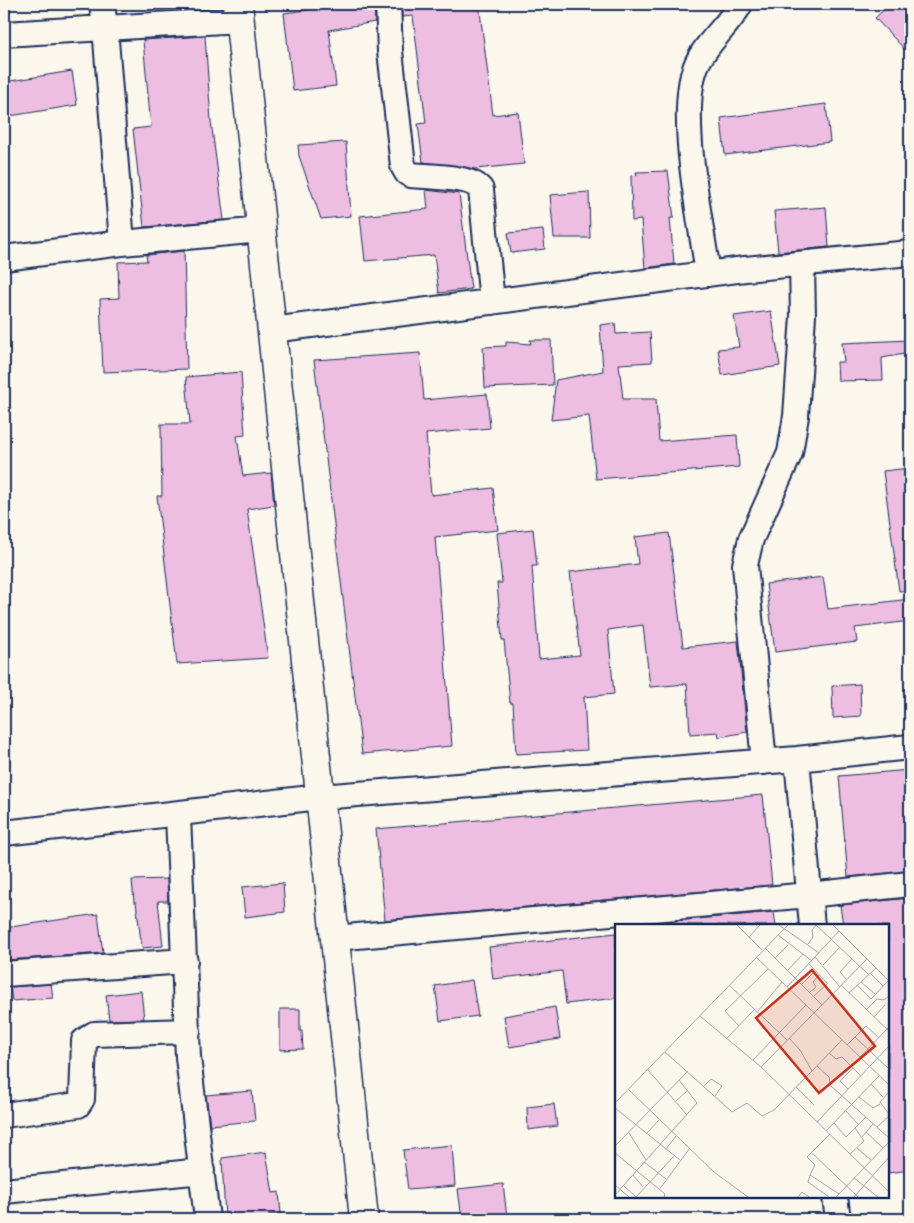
<svg xmlns="http://www.w3.org/2000/svg" width="914" height="1223" viewBox="0 0 914 1223" font-family="Mali,sans-serif">
  <style>
    .building { fill: #edbee1; stroke: #1b2f5e }
    .lines { fill: none; stroke-linecap: round; stroke-linejoin: round }
    .minor-casing { stroke: #1b2f5e; stroke-width: 28 }
    .tertiary-casing { stroke: #1b2f5e; stroke-width: 31 }
    .minor { stroke: #fbf7ec; stroke-width: 24 }
    .tertiary { stroke: #fbf7ec; stroke-width: 28 }
    .inset-road { fill: none; stroke: #a1a7b3; stroke-width: 1 }
    .view { fill: #c8321e; fill-opacity: 0.15; stroke: #c8321e; stroke-width: 2.5 }
    .inset-edge { fill: none; stroke: #1b2f5e; stroke-width: 2.5 }
  </style>
  <rect width="100%" height="100%" fill="#fbf7ec"/>
  <filter id="ink" filterUnits="userSpaceOnUse"><feTurbulence type="fractalNoise" baseFrequency=".02" numOctaves="2"/><feDisplacementMap in="SourceGraphic" scale="10" xChannelSelector="R" yChannelSelector="G"/><feConvolveMatrix kernelMatrix="1 2 1 2 8 2 1 2 1" color-interpolation-filters="sRGB"/></filter>
  <g filter="url(#ink)">
    <path class="building" d="M 336,4 L 374,4 L 375,22 L 329,30 L 336,86 L 293,91 L 284,13 L 336,6 Z
      M 402,4 L 479,4 L 493,115 L 518,112 L 524,164 L 475,169 L 423,162 L 418,124 L 426,123 L 413,16 L 402,17 Z
      M 890,4 L 910,4 L 910,55 L 875,18 Z
      M 205,36 L 211,121 L 224,220 L 144,227 L 133,129 L 151,127 L 143,40 Z
      M 72,71 L 77,105 L 4,117 L 4,82 Z
      M 826,104 L 830,142 L 725,155 L 721,118 Z
      M 346,142 L 351,216 L 321,219 L 299,156 L 298,145 Z
      M 668,171 L 674,218 L 670,218 L 674,264 L 645,268 L 641,220 L 632,221 L 631,176 L 637,175 L 636,172 Z
      M 426,190 L 459,194 L 471,289 L 439,293 L 434,255 L 365,261 L 360,216 L 428,209 Z
      M 589,192 L 590,238 L 554,238 L 550,195 Z
      M 826,207 L 829,247 L 778,252 L 774,211 Z
      M 543,230 L 545,249 L 511,253 L 508,233 Z
      M 184,251 L 187,369 L 103,372 L 100,299 L 119,298 L 118,262 L 147,261 L 146,255 Z
      M 771,311 L 780,366 L 722,375 L 718,349 L 739,347 L 734,316 Z
      M 615,323 L 616,334 L 650,332 L 652,362 L 619,364 L 623,399 L 656,399 L 659,441 L 737,435 L 739,467 L 596,479 L 589,416 L 551,420 L 556,380 L 603,371 L 600,325 Z
      M 530,340 L 551,340 L 553,385 L 485,388 L 483,347 L 506,346 L 506,342 L 531,344 Z
      M 910,340 L 910,353 L 882,358 L 883,380 L 838,381 L 837,362 L 844,362 L 842,343 Z
      M 420,353 L 424,400 L 487,394 L 490,428 L 426,434 L 431,495 L 493,488 L 498,530 L 435,537 L 452,746 L 362,754 L 314,360 Z
      M 241,372 L 245,435 L 237,436 L 243,476 L 271,473 L 274,505 L 247,509 L 268,658 L 177,664 L 157,496 L 162,496 L 161,424 L 190,424 L 186,377 Z
      M 910,468 L 910,590 L 899,591 L 883,471 Z
      M 533,529 L 537,566 L 532,566 L 539,659 L 580,655 L 570,572 L 638,564 L 635,537 L 669,533 L 683,647 L 738,641 L 747,732 L 719,737 L 718,732 L 690,734 L 687,684 L 650,687 L 643,625 L 608,630 L 614,694 L 584,697 L 587,750 L 516,754 L 513,703 L 510,703 L 504,640 L 502,640 L 497,583 L 502,583 L 497,533 Z
      M 823,577 L 828,609 L 910,599 L 910,621 L 855,628 L 857,642 L 775,652 L 766,584 Z
      M 860,684 L 861,716 L 833,718 L 832,686 Z
      M 910,770 L 910,871 L 848,877 L 839,776 Z
      M 763,795 L 772,885 L 385,920 L 376,829 Z
      M 167,879 L 168,901 L 158,901 L 163,946 L 142,948 L 136,902 L 134,902 L 132,880 Z
      M 283,883 L 285,912 L 245,917 L 242,887 Z
      M 910,898 L 910,1170 L 888,1173 L 888,926 L 843,926 L 840,905 Z
      M 774,912 L 776,926 L 642,924 Z
      M 98,914 L 103,953 L 7,960 L 4,928 Z
      M 616,933 L 616,998 L 566,1004 L 562,971 L 493,979 L 489,947 Z
      M 472,980 L 478,1016 L 440,1021 L 435,986 Z
      M 51,984 L 53,998 L 12,1001 L 10,987 Z
      M 141,991 L 144,1019 L 109,1020 L 106,995 Z
      M 555,1007 L 560,1039 L 509,1047 L 504,1016 Z
      M 280,1009 L 300,1009 L 300,1031 L 302,1031 L 303,1049 L 280,1050 Z
      M 252,1091 L 255,1121 L 210,1125 L 206,1095 Z
      M 554,1104 L 557,1126 L 528,1130 L 527,1107 Z
      M 452,1145 L 455,1186 L 408,1190 L 403,1150 Z
      M 266,1152 L 273,1193 L 279,1192 L 281,1214 L 269,1215 L 269,1219 L 225,1219 L 222,1158 Z
      M 503,1184 L 507,1217 L 462,1219 L 458,1189 Z"/>
    <g class="lines">
      <defs>
        <path id="minor" d="M 102,4 L 105,27 L 122,243
          M 388,4 L 390,51 L 403,166 L 407,173 L 411,175 C 428,177 473,176 481,190 L 492,302
          M 4,34 L 240,20
          M 4,258 L 122,243 L 262,230
          M 708,274 C 701,221 677,114 696,66 C 705,43 729,26 740,4
          M 272,330 L 745,269 L 910,253
          M 797,759 L 812,926
          M 764,762 L 745,565 L 751,539 L 790,453 L 796,416 L 803,316 L 802,264
          M 178,815 L 188,1057 L 207,1219
          M 4,833 L 320,797 L 797,759 L 910,747
          M 335,938 L 809,895 L 910,884
          M 4,974 L 185,961
          M 4,1115 L 78,1105 L 82,1099 L 84,1041 L 94,1034 L 188,1031
          M 4,1191 L 202,1171
          M 835,1197 L 838,1219"/>
        <path id="tertiary" d="M 238,4 L 364,1219"/>
      </defs>
      <use href="#minor" class="minor-casing"/>
      <use href="#tertiary" class="tertiary-casing"/>
      <use href="#minor" class="minor"/>
      <use href="#tertiary" class="tertiary"/>
    </g>
  </g>
  <g transform="translate(615 924)">
    <rect width="274" height="274" fill="#fbf7ec"/>
    <path class="inset-road" d="M 122,1 L 147,26M 164,1 L 204,29M 201,1 L 254,51M 163,11 L 197,37M 134,13 L 145,1M 193,20 L 198,13 L 197,6 L 201,1M 150,24 L 207,81M 141,33 L 274,161M 200,33 L 225,63M 160,34 L 173,21M 252,35 L 274,57M 194,40 L 212,59M 208,41 L 225,23M 173,46 L 188,30M 255,49 L 268,62M 231,55 L 225,48 L 237,35M 246,58 L 260,70M 187,60 L 200,47M 226,61 L 274,107M 242,61 L 256,75M 115,62 L 172,116M 172,63 L 224,7M 195,68 L 201,63 L 198,58 L 204,51M 234,69 L 261,44M 199,72 L 213,59M 256,75 L 273,57M 251,86 L 262,75 L 269,76 L 274,72M 143,87 L 167,58M 85,92 L 146,143 L 274,268M 259,93 L 270,81M 124,102 L 110,87 L 153,45M 240,113 L 274,145M 174,114 L 185,126 L 197,147M 111,115 L 140,85M 232,121 L 251,102 L 264,114M 50,128 L 117,188 L 132,179 L 147,192 L 159,186 L 227,116M 214,129 L 221,135 L 227,133 L 246,152M 245,133 L 274,103M 138,136 L 191,81M 202,142 L 214,153 L 216,162 L 274,214M 146,143 L 252,35 L 218,1M 33,146 L 72,191M 256,160 L 268,173M 89,162 L 96,155 L 107,162 L 100,172M 181,163 L 199,181M 233,165 L 225,157 L 238,144M 14,166 L 99,248 L 133,273M 274,168 L 265,178 L 274,190M 244,173 L 258,184 L 265,180M 61,177 L 73,166M 0,179 L 173,1M 0,184 L 65,236M 231,187 L 243,200M 202,198 L 274,122M 219,199 L 231,213 L 251,193M 262,203 L 274,192M 211,207 L 264,152M 251,208 L 268,224M 14,209 L 31,236M 31,210 L 44,196M 215,210 L 192,233 L 200,241 L 195,251 L 224,270M 247,213 L 258,200M 0,222 L 73,147M 242,224 L 256,236M 51,225 L 61,212M 196,228 L 243,273M 0,229 L 50,270 L 49,273M 235,230 L 249,217 L 240,204M 29,238 L 51,255M 18,251 L 28,263M 195,251 L 193,258 L 214,273M 239,254 L 263,273M 0,261 L 14,273M 8,261 L 21,273M 44,266 L 75,224M 0,271 L 82,179 L 64,156M 21,273 L 59,232M 183,273 L 187,268 L 194,273M 221,273 L 274,218M 239,273 L 274,233"/>
    <path class="view" d="M 197,46 L 260,122 L 204,169 L 141,94 Z"/>
    <rect width="274" height="274" class="inset-edge"/>
  </g>
  <rect width="914" height="1223" fill="none" stroke="#fbf7ec" stroke-width="20"/>
  <rect x="10" y="10" width="894" height="1203" fill="none" stroke="#1b2f5e" stroke-width="2" filter="url(#ink)"/>
</svg>
